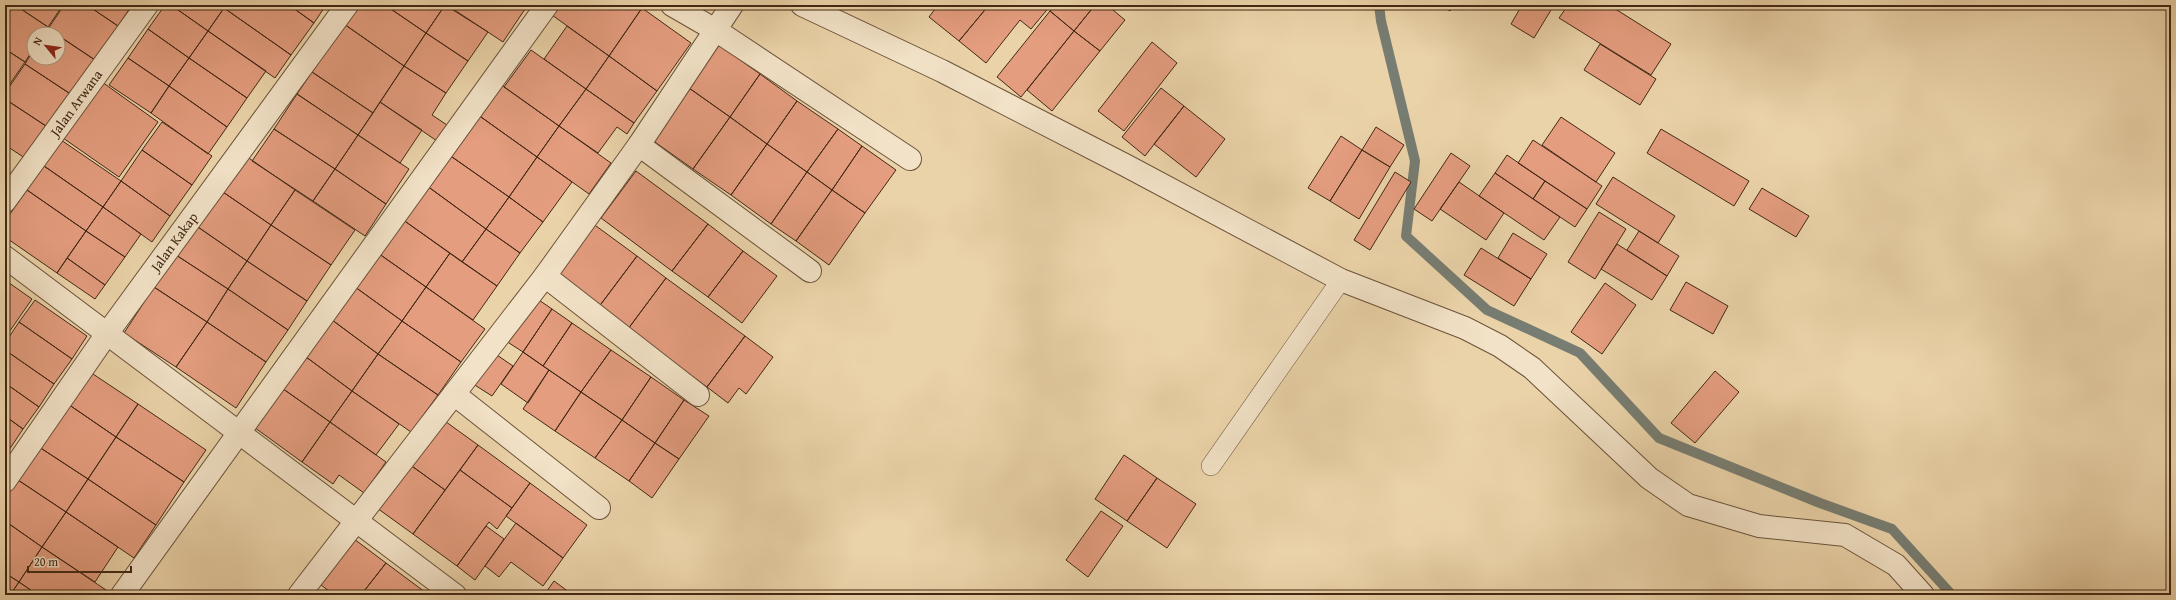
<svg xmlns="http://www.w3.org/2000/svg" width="2176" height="600" viewBox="0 0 2176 600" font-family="'Gentium Book Plus',serif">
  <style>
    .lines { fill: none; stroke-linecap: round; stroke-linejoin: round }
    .stream { stroke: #777d72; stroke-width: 10 }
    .building { fill: #e49d7f; stroke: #422815 }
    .service-casing { stroke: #6c533a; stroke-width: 20 }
    .minor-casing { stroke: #6c533a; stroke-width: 24 }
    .service { stroke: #f2e2c7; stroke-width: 19 }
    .minor { stroke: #f2e2c7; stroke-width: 22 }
    .labels { text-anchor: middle; stroke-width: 3; stroke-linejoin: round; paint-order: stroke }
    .street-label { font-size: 14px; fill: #422815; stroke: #f2e2c7 }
  </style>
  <rect width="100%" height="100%" fill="#ebd3a9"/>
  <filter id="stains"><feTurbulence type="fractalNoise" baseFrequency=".005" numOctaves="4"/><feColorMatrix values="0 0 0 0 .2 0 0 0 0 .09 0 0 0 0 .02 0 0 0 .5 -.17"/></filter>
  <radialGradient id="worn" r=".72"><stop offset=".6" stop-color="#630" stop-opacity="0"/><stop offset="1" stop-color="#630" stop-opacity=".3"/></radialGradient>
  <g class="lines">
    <path class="stream" d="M 1379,5 L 1381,21 L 1415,161 L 1406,236 L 1487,310 L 1580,353 L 1659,438 L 1820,503 L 1892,529 L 1952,595"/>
  </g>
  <path class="building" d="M 5,5 L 15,5 L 48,27 L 43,34 L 34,34 L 34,48 L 25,62 L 5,49 Z
    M 15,5 L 63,5 L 48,27 Z
    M 64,5 L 87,5 L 118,26 L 95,60 L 48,29 Z
    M 87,5 L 132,5 L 118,26 Z
    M 165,5 L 171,5 L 208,31 L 189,58 L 148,29 Z
    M 171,5 L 226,5 L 208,31 Z
    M 226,5 L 289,5 L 314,23 L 291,55 L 224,8 Z
    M 289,5 L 326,5 L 314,23 Z
    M 357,5 L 385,5 L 426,33 L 404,66 L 344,24 Z
    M 385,5 L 445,5 L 426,33 Z
    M 445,5 L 488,32 L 468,61 L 426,33 Z
    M 447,5 L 525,5 L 527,6 L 503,42 Z
    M 559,5 L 638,5 L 642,8 L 609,56 L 552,15 Z
    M 938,5 L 989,5 L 959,41 L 929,17 Z
    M 989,5 L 1051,5 L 1031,29 L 1020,20 L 986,63 L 959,41 Z
    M 1055,5 L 1095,5 L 1074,31 L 1050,11 Z
    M 1095,5 L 1107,5 L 1125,20 L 1100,51 L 1074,31 Z
    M 1441,5 L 1454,5 L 1450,11 Z
    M 1522,5 L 1554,5 L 1534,38 L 1511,24 Z
    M 1568,5 L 1609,5 L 1671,44 L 1651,75 L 1559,18 Z
    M 224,8 L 291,55 L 275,78 L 208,31 Z
    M 642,8 L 691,43 L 657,91 L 609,56 Z
    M 1050,11 L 1074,31 L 1021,97 L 997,77 Z
    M 344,24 L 404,66 L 373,113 L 312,72 Z
    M 567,26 L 609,56 L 586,89 L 544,59 Z
    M 148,29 L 189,58 L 169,86 L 128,58 Z
    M 208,31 L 266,71 L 247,98 L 189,58 Z
    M 1074,31 L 1100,51 L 1052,111 L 1027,90 Z
    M 426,33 L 468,61 L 446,93 L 404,66 Z
    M 58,35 L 95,60 L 72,95 L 25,64 L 34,49 L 34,58 L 58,58 Z
    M 1152,42 L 1177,63 L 1124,131 L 1098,111 Z
    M 1600,44 L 1656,79 L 1640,105 L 1584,70 Z
    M 719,45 L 760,74 L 730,117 L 689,88 Z
    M 5,49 L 25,62 L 5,91 Z
    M 531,50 L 586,89 L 559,126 L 504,87 Z
    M 609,56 L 657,91 L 634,123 L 586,89 Z
    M 128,58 L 169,86 L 151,113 L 109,85 Z
    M 189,58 L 247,98 L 227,127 L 169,86 Z
    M 25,64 L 72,95 L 49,128 L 5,99 L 5,93 Z
    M 404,66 L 446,93 L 432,115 L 447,125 L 437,141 L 380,102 Z
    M 312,72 L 373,113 L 358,135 L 297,94 Z
    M 760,74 L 797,101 L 767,144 L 730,117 Z
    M 496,81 L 559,126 L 537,157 L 474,112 Z
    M 102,82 L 158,122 L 119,177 L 63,138 Z
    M 169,86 L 227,127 L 208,154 L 151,113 Z
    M 689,88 L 730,117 L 693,169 L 652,140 Z
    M 1161,88 L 1184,106 L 1145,156 L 1122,137 Z
    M 586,89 L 634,123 L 627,134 L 617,127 L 598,153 L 559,126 Z
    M 297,94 L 358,135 L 335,169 L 274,129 Z
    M 5,99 L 49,128 L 28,160 L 5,145 Z
    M 797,101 L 838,129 L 807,172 L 767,144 Z
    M 380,102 L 422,130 L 400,163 L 358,135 Z
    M 1184,106 L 1225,139 L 1196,177 L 1154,144 Z
    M 474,112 L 537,157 L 509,197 L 445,152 Z
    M 730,117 L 767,144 L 731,195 L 693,169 Z
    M 1561,117 L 1615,153 L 1596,182 L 1542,145 Z
    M 162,122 L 212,156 L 192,185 L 142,150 Z
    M 559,126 L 611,163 L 589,194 L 537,157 Z
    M 1376,127 L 1404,145 L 1390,167 L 1362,150 Z
    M 274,129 L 335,169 L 313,201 L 252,161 Z
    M 838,129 L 862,146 L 832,190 L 807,172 Z
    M 1661,129 L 1749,181 L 1734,206 L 1647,153 Z
    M 358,135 L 409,169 L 386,204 L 335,169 Z
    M 1341,136 L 1362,150 L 1330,201 L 1308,188 Z
    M 61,140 L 121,181 L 103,207 L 44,166 Z
    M 1533,140 L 1602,186 L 1587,209 L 1518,163 Z
    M 767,144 L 807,172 L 771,224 L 731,195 Z
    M 862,146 L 896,170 L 865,213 L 832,190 Z
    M 142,150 L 192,185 L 170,216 L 121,181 Z
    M 1362,150 L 1390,167 L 1359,219 L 1330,201 Z
    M 445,152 L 509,197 L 486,229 L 423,183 Z
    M 1451,153 L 1470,166 L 1432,221 L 1414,209 Z
    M 243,154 L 295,190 L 271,225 L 220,190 Z
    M 1507,155 L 1545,181 L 1533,199 L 1495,173 Z
    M 537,157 L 572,182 L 543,222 L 509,197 Z
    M 44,166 L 103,207 L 86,231 L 27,190 Z
    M 335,169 L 386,204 L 365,236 L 313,201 Z
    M 636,171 L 708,224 L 672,271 L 601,218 Z
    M 807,172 L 832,190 L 796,241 L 771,224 Z
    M 1395,172 L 1411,182 L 1370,250 L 1354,240 Z
    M 1495,173 L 1560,217 L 1544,240 L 1479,196 Z
    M 1613,177 L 1675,216 L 1658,243 L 1596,204 Z
    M 121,181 L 170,216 L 152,242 L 103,207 Z
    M 1545,181 L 1587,209 L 1575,227 L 1533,199 Z
    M 1459,182 L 1504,213 L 1486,240 L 1440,209 Z
    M 423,183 L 486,229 L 462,262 L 399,217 Z
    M 1762,188 L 1809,216 L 1796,237 L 1749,209 Z
    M 27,190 L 86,231 L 57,273 L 5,237 L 5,221 Z
    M 220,190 L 271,225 L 247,261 L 195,225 Z
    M 295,190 L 355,230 L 331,265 L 271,225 Z
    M 832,190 L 865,213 L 829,265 L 796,241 Z
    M 509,197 L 543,222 L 520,253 L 486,229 Z
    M 103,207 L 141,234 L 125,257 L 86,231 Z
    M 1599,212 L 1626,229 L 1595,279 L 1568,262 Z
    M 399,217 L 450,253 L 426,287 L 375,251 Z
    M 592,223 L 637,256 L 598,308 L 554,274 Z
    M 708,224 L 743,251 L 708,297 L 672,271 Z
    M 195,225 L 247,261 L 228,289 L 176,255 Z
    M 271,225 L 331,265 L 307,301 L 247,261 Z
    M 486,229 L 520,253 L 497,286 L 462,262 Z
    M 86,231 L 125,257 L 105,285 L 67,258 Z
    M 1639,231 L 1679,256 L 1667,276 L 1627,250 Z
    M 1513,233 L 1547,254 L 1531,279 L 1498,258 Z
    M 1617,244 L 1667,276 L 1652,300 L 1601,269 Z
    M 1481,248 L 1531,279 L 1514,306 L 1464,275 Z
    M 375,251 L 426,287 L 402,321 L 351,284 Z
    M 743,251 L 777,276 L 742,323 L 708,297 Z
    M 450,253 L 497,286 L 473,320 L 426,287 Z
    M 176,255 L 228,289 L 207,322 L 154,287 Z
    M 637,256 L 666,278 L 628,329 L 598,308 Z
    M 67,258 L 105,285 L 95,299 L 57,273 Z
    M 247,261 L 307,301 L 288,330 L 228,289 Z
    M 666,278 L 745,336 L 707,387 L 628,329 Z
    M 5,280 L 32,299 L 5,338 Z
    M 1686,282 L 1728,306 L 1713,334 L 1670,310 Z
    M 1605,283 L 1636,305 L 1602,354 L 1571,332 Z
    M 351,284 L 402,321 L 378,354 L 328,317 Z
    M 154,287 L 207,322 L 176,367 L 124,333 Z
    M 426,287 L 485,329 L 461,362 L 402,321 Z
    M 228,289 L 288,330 L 266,362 L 207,322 Z
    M 536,298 L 552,309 L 523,352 L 506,341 Z
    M 35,300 L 87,336 L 72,359 L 19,322 Z
    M 552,309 L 572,323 L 543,366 L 523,352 Z
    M 328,317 L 378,354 L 352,391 L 302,354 Z
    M 402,321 L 461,362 L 438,395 L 378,354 Z
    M 19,322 L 72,359 L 54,384 L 5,350 L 5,343 Z
    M 207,322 L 266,362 L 236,408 L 176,367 Z
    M 572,323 L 611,350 L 581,392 L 543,366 Z
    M 745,336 L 773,357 L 746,394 L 739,388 L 728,403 L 707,387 Z
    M 5,350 L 54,384 L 39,407 L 5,383 Z
    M 611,350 L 651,377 L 622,420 L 581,392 Z
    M 491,351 L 513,366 L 492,396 L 470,382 Z
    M 523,352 L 549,370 L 528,403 L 501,384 Z
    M 302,354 L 352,391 L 330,422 L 279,386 Z
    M 378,354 L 438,395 L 411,432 L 352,391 Z
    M 87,370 L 138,404 L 116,437 L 65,402 Z
    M 549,370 L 581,392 L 555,431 L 523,409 Z
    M 1715,371 L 1739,392 L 1695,443 L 1671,423 Z
    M 651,377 L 684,400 L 655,443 L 622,420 Z
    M 5,383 L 39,407 L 23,429 L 5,416 Z
    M 279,386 L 330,422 L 302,462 L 251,425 Z
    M 352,391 L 399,424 L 376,455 L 330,422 Z
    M 581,392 L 622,420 L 595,458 L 555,431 Z
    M 684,400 L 709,416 L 679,459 L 655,443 Z
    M 65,402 L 116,437 L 88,479 L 36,445 Z
    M 138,404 L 206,450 L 184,482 L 116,437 Z
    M 5,416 L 23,429 L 5,456 Z
    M 442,419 L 478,445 L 445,490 L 409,464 Z
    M 622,420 L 655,443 L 629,481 L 595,458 Z
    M 330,422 L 386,462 L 364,493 L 339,475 L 333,484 L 302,462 Z
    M 116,437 L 184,482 L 156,525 L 88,479 Z
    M 655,443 L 679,459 L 652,498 L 629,481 Z
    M 36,445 L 88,479 L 66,512 L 15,478 Z
    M 478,445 L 530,483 L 512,508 L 460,470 Z
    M 1124,455 L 1157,478 L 1127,521 L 1095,499 Z
    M 409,464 L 445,490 L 413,534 L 377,508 Z
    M 460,470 L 512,508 L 497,529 L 489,522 L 457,566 L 413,534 Z
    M 15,478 L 66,512 L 42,547 L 5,521 L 5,492 Z
    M 1157,478 L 1196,504 L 1167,548 L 1127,521 Z
    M 88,479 L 156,525 L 134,558 L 66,512 Z
    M 530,483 L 587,525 L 563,558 L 506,516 Z
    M 1101,511 L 1123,526 L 1088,577 L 1066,560 Z
    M 66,512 L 118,547 L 95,582 L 42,547 Z
    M 5,521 L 42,547 L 19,582 L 5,573 Z
    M 516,523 L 563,558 L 543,586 L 511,562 L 499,577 L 485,566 Z
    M 486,526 L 504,539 L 475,580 L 457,566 Z
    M 350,536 L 386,563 L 361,595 L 334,595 L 316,581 Z
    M 42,547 L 106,590 L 103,595 L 38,595 L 19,582 Z
    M 386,563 L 425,592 L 422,595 L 361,595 Z
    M 5,573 L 19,582 L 10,595 L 5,595 Z
    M 554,581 L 573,595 L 544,595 Z
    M 19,582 L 38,595 L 10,595 Z"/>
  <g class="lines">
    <defs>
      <path id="service" d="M 1211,466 L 1341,280"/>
      <g id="minor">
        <path d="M 672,5 L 717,31 L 910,159"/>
        <path d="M 802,5 L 942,71 L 1125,165 L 1341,280 L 1465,328 L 1500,346 L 1532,368 L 1649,478 L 1688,505 L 1759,526 L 1845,535 L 1896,565 L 1923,595"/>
        <path d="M 639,145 L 810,271"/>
        <path id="s1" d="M 5,201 L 147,5"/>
        <path d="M 5,257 L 455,595"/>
        <path d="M 545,276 L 698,395"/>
        <path d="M 454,394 L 599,508"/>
        <path id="s2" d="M 5,481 L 106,335 L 347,5"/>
        <path d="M 122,595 L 547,5"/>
        <path d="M 299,595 L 545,276 L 639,145 L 732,5"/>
      </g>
    </defs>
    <use href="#service" class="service-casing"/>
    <use href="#minor" class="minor-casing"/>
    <use href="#service" class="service"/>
    <use href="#minor" class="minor"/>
  </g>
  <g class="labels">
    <g class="street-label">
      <text dy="5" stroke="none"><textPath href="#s1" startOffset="121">Jalan Arwana</textPath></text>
      <text dy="5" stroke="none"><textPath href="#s2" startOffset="293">Jalan Kakap</textPath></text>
    </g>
  </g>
  <rect width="2176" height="600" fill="none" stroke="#ebd3a9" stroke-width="20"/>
  <rect x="6" y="6" width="2164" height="588" fill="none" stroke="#422815" stroke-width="2"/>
  <rect x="10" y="10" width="2156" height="580" fill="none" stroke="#422815"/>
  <g transform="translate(46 46) rotate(299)"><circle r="19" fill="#f2e2c7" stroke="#ac9880"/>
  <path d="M0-3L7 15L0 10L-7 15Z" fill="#8f2418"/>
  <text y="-6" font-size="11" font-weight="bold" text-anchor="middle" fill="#422815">N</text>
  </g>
  <path d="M28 566v6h103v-6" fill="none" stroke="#422815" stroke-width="2"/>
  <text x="34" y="566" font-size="12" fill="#422815" stroke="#f2e2c7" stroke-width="3" paint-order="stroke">20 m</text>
  <rect width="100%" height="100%" filter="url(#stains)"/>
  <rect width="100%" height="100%" fill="url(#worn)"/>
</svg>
